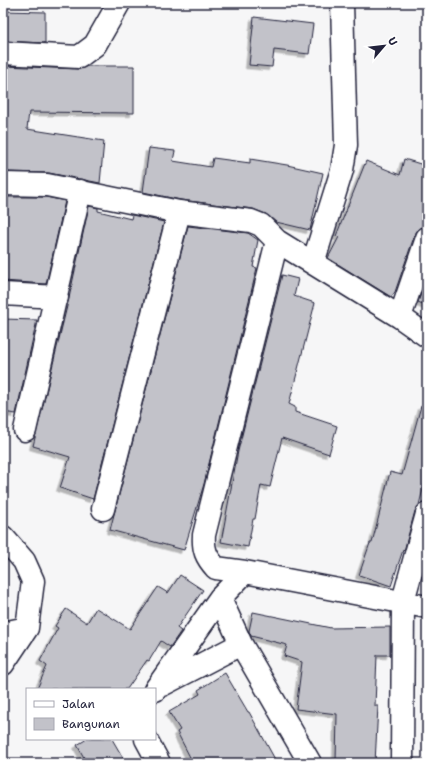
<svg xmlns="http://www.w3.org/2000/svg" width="430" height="766" viewBox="0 0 430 766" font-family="'Shantell Sans',sans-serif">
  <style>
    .building { fill: #c2c2c9; stroke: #22223b; filter: url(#shadow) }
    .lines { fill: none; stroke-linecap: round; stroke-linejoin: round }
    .minor-casing { stroke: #22223b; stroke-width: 25 }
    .minor { stroke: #fff; stroke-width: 22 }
  </style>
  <defs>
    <filter id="shadow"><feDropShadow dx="-3.5" dy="3.5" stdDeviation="0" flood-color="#0004"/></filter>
  </defs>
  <rect width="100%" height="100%" fill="#f6f6f7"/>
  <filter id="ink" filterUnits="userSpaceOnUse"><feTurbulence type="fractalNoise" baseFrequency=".025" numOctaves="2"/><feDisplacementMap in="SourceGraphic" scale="8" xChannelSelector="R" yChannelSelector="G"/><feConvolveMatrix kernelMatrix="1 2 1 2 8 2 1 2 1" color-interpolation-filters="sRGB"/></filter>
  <g filter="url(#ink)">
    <path class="building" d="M 3,11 L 45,12 L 45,43 L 3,41 Z
      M 254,17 L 313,24 L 309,54 L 274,50 L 272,67 L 249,65 Z
      M 3,66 L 78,69 L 88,66 L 134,66 L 134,113 L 29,112 L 27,129 L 104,141 L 100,183 L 49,173 L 6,172 L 3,123 Z
      M 149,148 L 175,151 L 173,161 L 211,167 L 213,158 L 250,163 L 250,159 L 287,165 L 323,173 L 310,230 L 276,222 L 266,214 L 253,209 L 181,200 L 143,192 Z
      M 404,159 L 427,166 L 427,226 L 419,228 L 415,234 L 395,292 L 391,297 L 328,258 L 339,237 L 336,236 L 366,161 L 400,175 Z
      M 7,197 L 46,197 L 65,201 L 46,284 L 3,281 L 3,202 L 7,202 Z
      M 89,206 L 98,208 L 98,211 L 131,219 L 132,215 L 164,222 L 93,499 L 60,488 L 70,457 L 33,446 L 69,298 Z
      M 188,226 L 248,233 L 258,240 L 253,267 L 257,268 L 204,484 L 184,550 L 110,530 Z
      M 282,275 L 298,279 L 294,296 L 315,303 L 289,404 L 295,407 L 295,412 L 337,426 L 329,454 L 282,438 L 270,487 L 261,485 L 255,519 L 253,519 L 248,547 L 221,542 L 238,451 Z
      M 427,277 L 427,306 L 418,302 Z
      M 3,319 L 37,320 L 16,414 L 3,412 Z
      M 421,406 L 427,407 L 427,473 L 419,505 L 415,511 L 404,551 L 403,550 L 391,586 L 359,575 L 370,543 L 372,543 L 390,472 L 402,475 Z
      M 180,575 L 203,590 L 177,628 L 181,631 L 170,647 L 161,641 L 149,661 L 147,660 L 127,689 L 37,689 L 47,666 L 40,661 L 58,628 L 55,626 L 66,609 L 87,623 L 96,608 L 130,629 L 158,587 L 168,593 Z
      M 253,612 L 331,628 L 390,627 L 390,655 L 377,655 L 375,706 L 378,706 L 375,763 L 336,761 L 337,714 L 296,709 L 302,662 L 284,656 L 287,645 L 251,636 L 249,631 Z
      M 225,673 L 248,712 L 249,712 L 277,763 L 193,763 L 177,732 L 180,730 L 169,712 L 200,694 L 198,690 Z
      M 87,739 L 112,739 L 126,763 L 87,763 L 77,745 Z"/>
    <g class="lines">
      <defs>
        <path id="minor" d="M 3,53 L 79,57 L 95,45 L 119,3
          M 3,184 L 47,185 L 179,212 L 251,221 L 261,225 L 277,241 L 400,317 L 427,336
          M 277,241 L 204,535 C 203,550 206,557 216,568 L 245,572 L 427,607
          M 313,263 L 342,170 L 346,145 L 342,3
          M 3,294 L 57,297
          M 400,317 L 427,238
          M 25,430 L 80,191
          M 103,509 L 179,212
          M 3,537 L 24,561 L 33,581 L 27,628 L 3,664
          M 220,598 L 241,644 L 310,763
          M 3,633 L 27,628
          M 162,685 L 241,644
          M 155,690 L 220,598 L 245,572
          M 146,739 L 159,763
          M 402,763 L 403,601 L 427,514"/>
      </defs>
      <use href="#minor" class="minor-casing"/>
      <use href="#minor" class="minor"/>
    </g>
  </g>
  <rect width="430" height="766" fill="none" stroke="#fff" stroke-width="16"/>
  <rect x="8" y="8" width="414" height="750" fill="none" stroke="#22223b" stroke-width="1.5" filter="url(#ink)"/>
  <rect x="26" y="688" width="130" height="52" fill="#ffffff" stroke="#a7a7b1"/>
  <rect x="34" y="701" width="20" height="6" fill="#ffffff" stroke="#a7a7b1"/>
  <text x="62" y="708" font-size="12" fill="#22223b">Jalan</text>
  <rect x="34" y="718" width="20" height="12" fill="#c2c2c9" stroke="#a7a7b1"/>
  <text x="62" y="728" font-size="12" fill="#22223b">Bangunan</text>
  <g transform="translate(384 46) rotate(62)" stroke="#ffffff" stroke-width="3" paint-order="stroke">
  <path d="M0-3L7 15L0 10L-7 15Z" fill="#22223b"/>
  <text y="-6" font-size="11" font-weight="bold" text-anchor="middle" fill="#22223b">U</text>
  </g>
</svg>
